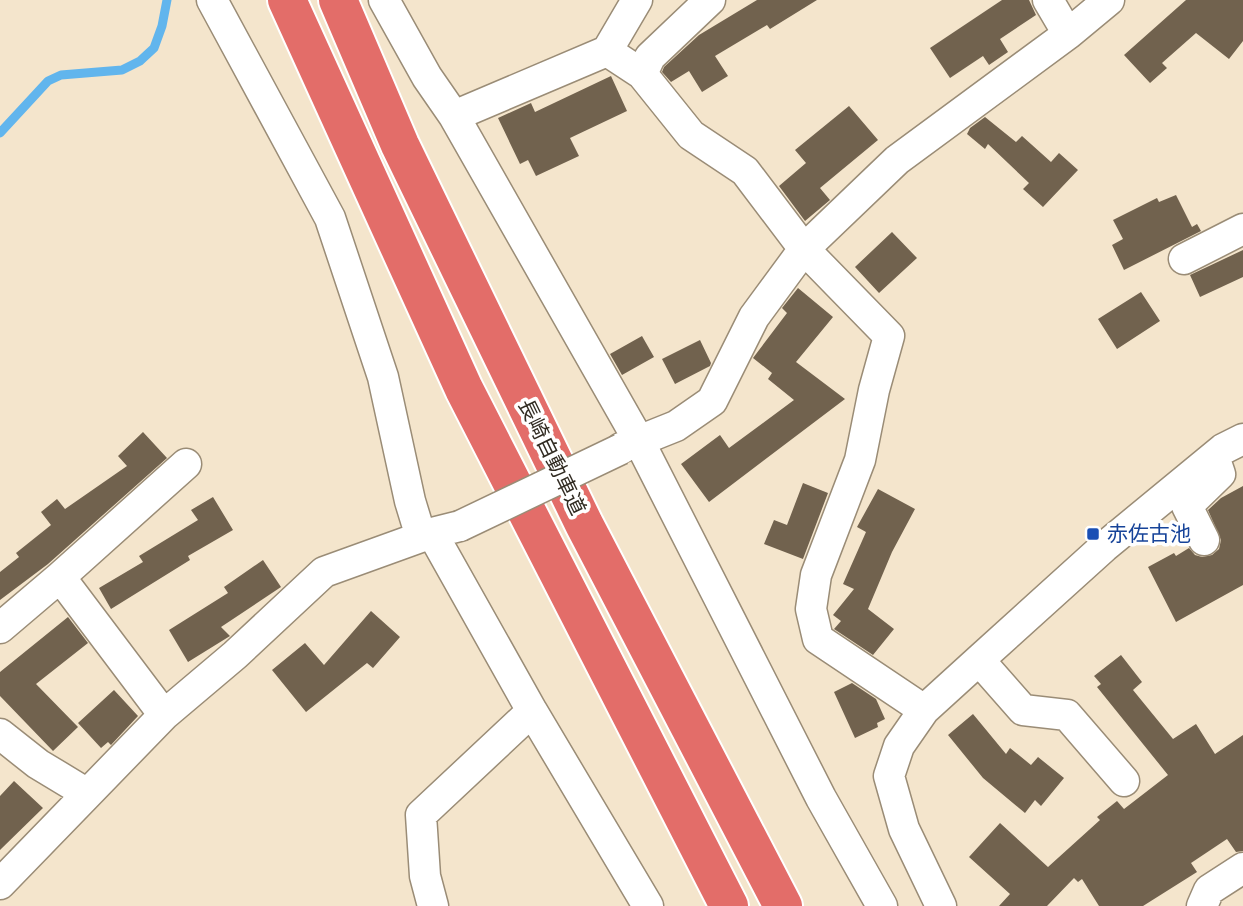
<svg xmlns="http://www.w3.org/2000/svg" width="1243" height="906" viewBox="0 0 1243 906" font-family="Inter,'Noto Sans JP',sans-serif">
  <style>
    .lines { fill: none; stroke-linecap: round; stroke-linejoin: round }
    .stream { stroke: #61b5ed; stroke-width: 9 }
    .building { fill: #71624e }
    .minor-casing { stroke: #9a8c76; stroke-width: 33 }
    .highway-casing { stroke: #fff; stroke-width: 42 }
    .minor { stroke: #fff; stroke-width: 30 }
    .highway { stroke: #e36d69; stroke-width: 38 }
    .minor-bridge-casing { stroke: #9a8c76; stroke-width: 33; stroke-linecap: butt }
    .minor-bridge { stroke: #fff; stroke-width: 30 }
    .transit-dot { fill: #1a4fb4; stroke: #fff; stroke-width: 2.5 }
    .labels { text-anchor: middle; stroke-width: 7; stroke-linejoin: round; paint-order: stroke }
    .street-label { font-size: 21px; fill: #312b22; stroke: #fff }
    .transit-label { font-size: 21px; fill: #164399; stroke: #fff; text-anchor: start }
  </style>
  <rect width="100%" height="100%" fill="#f4e5cc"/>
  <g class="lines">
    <path class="stream" d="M 0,133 L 48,81 L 61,75 L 122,70 L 140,61 L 154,48 L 162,26 L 167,0"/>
  </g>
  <path class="building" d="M 757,0 L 817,0 L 770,29 L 767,25 L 715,56 L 728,76 L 702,92 L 689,71 L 671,82 L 662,72 L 664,67 L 699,35 Z
    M 1002,0 L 1029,0 L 1036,15 L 1000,39 L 1008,52 L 989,65 L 983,56 L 950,78 L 930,48 Z
    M 1186,0 L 1243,0 L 1243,41 L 1229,59 L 1196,33 L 1162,63 L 1167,68 L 1150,83 L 1124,55 Z
    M 611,76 L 627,111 L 570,138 L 579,156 L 536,176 L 528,160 L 520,164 L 498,118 L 531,103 L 535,112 Z
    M 849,106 L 878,140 L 820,188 L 830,200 L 805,221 L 779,186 L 806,163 L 795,150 Z
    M 985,117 L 1016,142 L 1022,136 L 1051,162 L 1059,153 L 1078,170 L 1043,207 L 1023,189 L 1029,183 L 988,144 L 985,149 L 967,134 L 970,128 Z
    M 1176,195 L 1192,227 L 1197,224 L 1201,231 L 1124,270 L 1112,245 L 1123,239 L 1113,220 L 1157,198 L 1159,202 Z
    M 892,232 L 917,258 L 879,293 L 855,267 Z
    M 1243,250 L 1243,277 L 1200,297 L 1190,275 Z
    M 798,288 L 833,317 L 796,362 L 845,399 L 709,502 L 681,464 L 720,435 L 729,448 L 794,400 L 768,379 L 772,373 L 753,358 L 787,313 L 782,308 Z
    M 1141,292 L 1160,321 L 1117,349 L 1098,319 Z
    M 642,336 L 654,357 L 622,375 L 610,354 Z
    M 700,340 L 711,363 L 710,366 L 675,384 L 662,359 Z
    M 143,432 L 167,458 L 48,564 L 0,600 L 0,572 L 19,557 L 16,553 L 51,525 L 41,512 L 57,499 L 65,509 L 127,466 L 118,456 Z
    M 803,483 L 828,493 L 803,559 L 764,544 L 774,520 L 787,525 Z
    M 1243,486 L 1243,585 L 1176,622 L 1148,567 L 1174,553 L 1176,556 L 1189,548 L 1195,555 L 1202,557 L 1212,555 L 1219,549 L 1221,540 L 1208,510 L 1221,498 Z
    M 878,489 L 915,509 L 892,552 L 868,609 L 894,629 L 873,655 L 834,629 L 841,621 L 833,615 L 854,589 L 843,584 L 866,532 L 857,527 Z
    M 213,497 L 233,530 L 188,556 L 190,560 L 111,609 L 99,588 L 143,562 L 139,556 L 198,520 L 191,510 Z
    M 263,560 L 281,587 L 221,627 L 230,636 L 188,662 L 169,630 L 228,593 L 224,587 Z
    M 371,611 L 400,637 L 373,668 L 367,663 L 306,712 L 272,670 L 305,643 L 324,665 Z
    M 68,617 L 88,643 L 36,684 L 78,727 L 53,751 L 0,696 L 0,672 Z
    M 1121,655 L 1142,682 L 1133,690 L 1173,739 L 1196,724 L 1215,754 L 1243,735 L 1243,851 L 1236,852 L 1227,839 L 1191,863 L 1197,872 L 1143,906 L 1099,906 L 1082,879 L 1078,882 L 1074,878 L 1047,906 L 999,906 L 1010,894 L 969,857 L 1000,823 L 1048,867 L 1100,820 L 1097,817 L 1117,801 L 1124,809 L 1168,775 L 1097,687 L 1101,684 L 1094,676 Z
    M 852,683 L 876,699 L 885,719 L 877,723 L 878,727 L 855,738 L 834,692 Z
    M 114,690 L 138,716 L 111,745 L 108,742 L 101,748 L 78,723 Z
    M 973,714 L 1006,754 L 1010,748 L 1031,765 L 1038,757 L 1064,778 L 1041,806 L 1035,800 L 1025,813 L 983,778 L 948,735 Z
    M 14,781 L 43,808 L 0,850 L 0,796 Z"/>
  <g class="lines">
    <defs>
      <path id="minor" d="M 212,0 L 330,218 L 383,377 L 410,501 L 421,537
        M 384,0 L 427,77 L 454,116 L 639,441 L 821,798 L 882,906
        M 637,0 L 607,51 L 642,74 L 691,135 L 745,171 L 804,249 L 889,336 L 874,390 L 860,460 L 816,575 L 811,609 L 818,639 L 924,710
        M 1048,0 L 1068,34
        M 642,74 L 650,57 L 710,0
        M 454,116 L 607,51
        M 1184,259 L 1243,229
        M 621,448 L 676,426 L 712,401 L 754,317 L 804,249 L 897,160 L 1068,34 L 1109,0
        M 432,533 L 532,711 L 421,815 L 425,876 L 433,906
        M 1204,540 L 1187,506 L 1220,474 L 1217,465
        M 0,628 L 60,577
        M 979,660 L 1023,710 L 1067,715 L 1124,781
        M 532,711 L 648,906
        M 164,715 L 60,577 L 186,464
        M 0,734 L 38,764 L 86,793
        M 0,884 L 164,715 L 235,655 L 324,572 L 432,533 L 460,526
        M 941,906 L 904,829 L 889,776 L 899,746 L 924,710 L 979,660 L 1104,547 L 1223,449 L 1243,439
        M 1202,906 L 1209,890 L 1243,868"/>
      <path id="highway" d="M 287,0 L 464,389 L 729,906
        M 338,0 L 400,145 L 584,524 L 783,906"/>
    </defs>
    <use href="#minor" class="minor-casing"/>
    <use href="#highway" class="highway-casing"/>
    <use href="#minor" class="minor"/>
    <use href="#highway" class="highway"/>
    <defs>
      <path id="minor-bridge" d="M 460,526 L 621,449"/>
    </defs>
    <use href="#minor-bridge" class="minor-bridge-casing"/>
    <use href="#minor-bridge" class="minor-bridge"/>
  </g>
  <rect class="transit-dot" x="1086" y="527" width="14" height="14" rx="3.5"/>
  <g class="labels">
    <g class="street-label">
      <text transform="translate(552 457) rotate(64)" y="7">長崎自動車道</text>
    </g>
    <g class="transit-label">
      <text x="1107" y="541">赤佐古池</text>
    </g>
  </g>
</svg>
